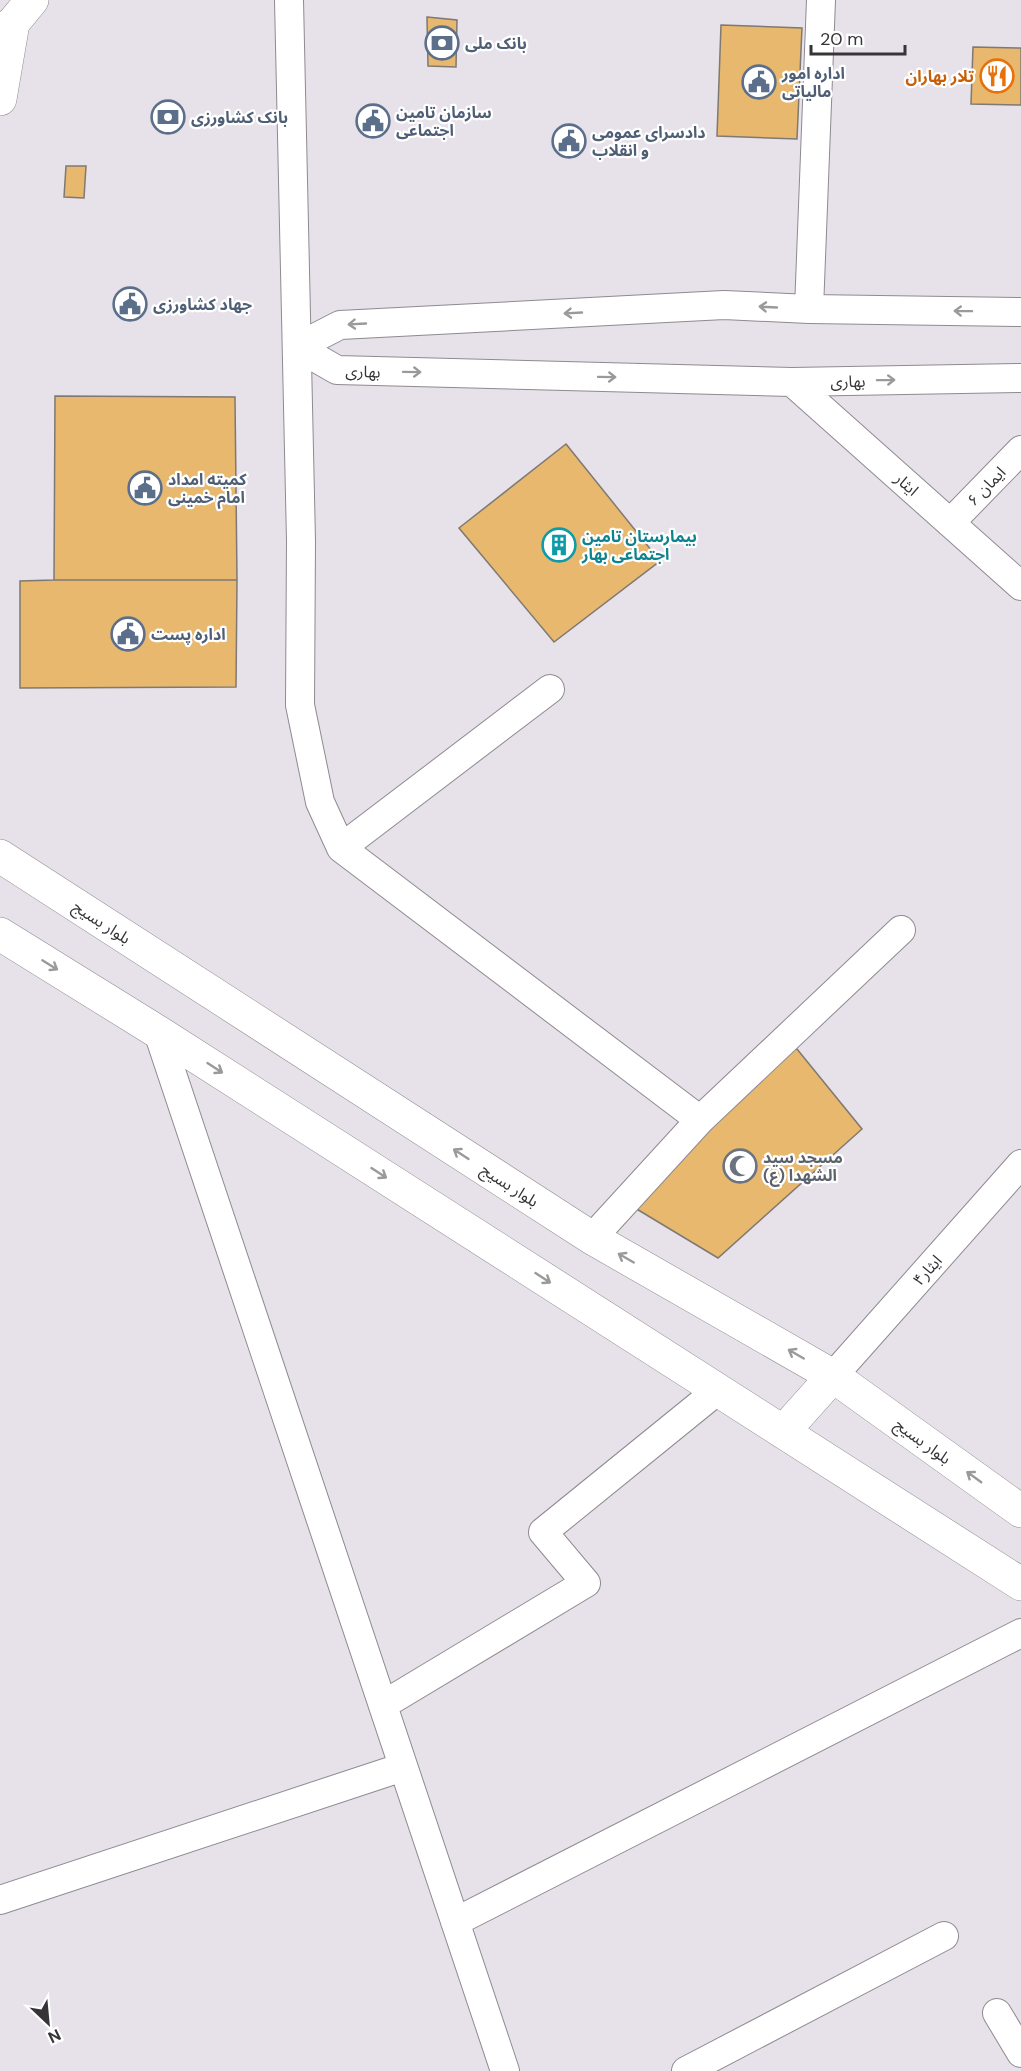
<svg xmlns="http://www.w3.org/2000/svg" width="1021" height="2071" viewBox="0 0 1021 2071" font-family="'DM Sans','Noto Sans Arabic',sans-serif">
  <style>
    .building { fill: #e7b86e; stroke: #7e7972; stroke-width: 1.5 }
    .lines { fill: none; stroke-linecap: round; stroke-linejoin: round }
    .minor-casing { stroke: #8f8a91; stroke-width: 30 }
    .tertiary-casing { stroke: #8f8a91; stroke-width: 34 }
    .secondary-casing { stroke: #8f8a91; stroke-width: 34 }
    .minor { stroke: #fff; stroke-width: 28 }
    .tertiary { stroke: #fff; stroke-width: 33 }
    .secondary { stroke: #fff; stroke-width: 33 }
    .oneway { stroke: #9a9a9b }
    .labels { text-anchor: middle; stroke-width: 4.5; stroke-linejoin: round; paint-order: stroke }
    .service-label { font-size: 16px; font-weight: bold; fill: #4e5e75; stroke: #fff; text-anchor: start }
    .food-label { font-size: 16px; font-weight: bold; fill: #c56008; stroke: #fff; text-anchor: end }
    .street-label { font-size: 16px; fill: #363437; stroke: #fff }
    .culture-label { font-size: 16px; font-weight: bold; fill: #0d838f; stroke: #fff; text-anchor: start }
    .worship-label { font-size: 16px; font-weight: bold; fill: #5b616d; stroke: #fff; text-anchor: start }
  </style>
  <rect width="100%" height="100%" fill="#e7e1e9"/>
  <path class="building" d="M 427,17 L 457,20 L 456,67 L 428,66 Z
    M 721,25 L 802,28 L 797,139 L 717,136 Z
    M 973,47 L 1021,48 L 1021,105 L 971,104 Z
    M 66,166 L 86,166 L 84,198 L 64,197 Z
    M 55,396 L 235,397 L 237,580 L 54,580 Z
    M 566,444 L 660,561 L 554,642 L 459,528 Z
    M 54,580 L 237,580 L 236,687 L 20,688 L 20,581 Z
    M 788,1038 L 862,1129 L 718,1258 L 625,1202 Z"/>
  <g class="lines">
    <defs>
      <path id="minor" d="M 289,0 L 301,541 L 300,705 L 320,802 L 341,848 L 700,1120
        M 809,309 L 821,0
        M 297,347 L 337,370 L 792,382 L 1021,378
        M 297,347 L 340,325 L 724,305 L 809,309 L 1021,312
        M 792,382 L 1021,586
        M 950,523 L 1021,450
        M 341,848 L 550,689
        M 158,1032 L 505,2071
        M 592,1238 L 700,1120 L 901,930
        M 833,1376 L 1021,1164
        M 383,1705 L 586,1583 L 543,1532 L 718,1390
        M 0,1900 L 403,1767
        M 455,1922 L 1021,1633
        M 997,2013 L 1021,2053
        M 686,2071 L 944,1936"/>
      <path id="tertiary" d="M 0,856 L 592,1238 L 833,1376 L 1021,1511
        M 0,934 L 158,1032 L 1021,1584
        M 783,1432 L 833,1376"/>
      <path id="secondary" d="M 0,32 L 13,23 L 32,0
        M 0,99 L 13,23"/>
    </defs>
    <use href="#minor" class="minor-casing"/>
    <use href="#tertiary" class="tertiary-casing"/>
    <use href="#secondary" class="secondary-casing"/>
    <use href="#minor" class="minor"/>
    <use href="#tertiary" class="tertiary"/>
    <use href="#secondary" class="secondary"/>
  </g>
  <defs><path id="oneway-shaft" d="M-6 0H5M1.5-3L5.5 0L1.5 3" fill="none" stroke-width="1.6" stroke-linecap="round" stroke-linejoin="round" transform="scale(1.5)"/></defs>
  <g class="oneway">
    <use href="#oneway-shaft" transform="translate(768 307) rotate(-177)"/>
    <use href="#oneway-shaft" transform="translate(963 311) rotate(-179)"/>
    <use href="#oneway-shaft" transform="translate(573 313) rotate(177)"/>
    <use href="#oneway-shaft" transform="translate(357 324) rotate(177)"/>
    <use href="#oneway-shaft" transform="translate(412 372) rotate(1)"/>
    <use href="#oneway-shaft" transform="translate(607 377) rotate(1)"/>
    <use href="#oneway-shaft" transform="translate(886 380) rotate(-1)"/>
    <use href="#oneway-shaft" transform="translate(50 965) rotate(32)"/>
    <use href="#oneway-shaft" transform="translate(215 1068) rotate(33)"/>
    <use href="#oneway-shaft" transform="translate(461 1154) rotate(-147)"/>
    <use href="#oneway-shaft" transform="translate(379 1173) rotate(33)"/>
    <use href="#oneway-shaft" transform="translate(626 1258) rotate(-150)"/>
    <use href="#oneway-shaft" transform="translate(543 1278) rotate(33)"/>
    <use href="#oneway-shaft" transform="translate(796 1354) rotate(-150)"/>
    <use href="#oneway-shaft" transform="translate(974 1477) rotate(-144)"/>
  </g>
  <defs>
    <symbol id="bank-ring" viewBox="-11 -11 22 22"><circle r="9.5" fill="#fff" stroke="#5c6f8a" stroke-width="1.5"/><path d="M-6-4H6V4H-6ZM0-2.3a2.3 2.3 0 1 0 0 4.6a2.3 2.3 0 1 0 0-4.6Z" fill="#5c6f8a"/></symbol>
    <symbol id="restaurant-ring" viewBox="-11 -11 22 22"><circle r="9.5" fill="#fff" stroke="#e8710a" stroke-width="1.5"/><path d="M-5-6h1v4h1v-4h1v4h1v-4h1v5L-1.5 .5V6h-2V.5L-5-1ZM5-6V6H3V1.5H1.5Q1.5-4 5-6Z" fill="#e8710a"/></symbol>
    <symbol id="civic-ring" viewBox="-11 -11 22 22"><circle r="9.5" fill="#fff" stroke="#5c6f8a" stroke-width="1.5"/><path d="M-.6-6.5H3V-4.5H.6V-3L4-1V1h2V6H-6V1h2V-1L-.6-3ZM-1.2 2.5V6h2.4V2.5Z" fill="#5c6f8a"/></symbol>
    <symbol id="building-ring" viewBox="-11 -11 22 22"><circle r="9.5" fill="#fff" stroke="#0f9aa8" stroke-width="1.5"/><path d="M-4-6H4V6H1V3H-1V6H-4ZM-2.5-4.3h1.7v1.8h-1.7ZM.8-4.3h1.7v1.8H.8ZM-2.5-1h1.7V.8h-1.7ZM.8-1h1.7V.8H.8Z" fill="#0f9aa8"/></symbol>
    <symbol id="mosque-ring" viewBox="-11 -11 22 22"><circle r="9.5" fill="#fff" stroke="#6b7280" stroke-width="1.5"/><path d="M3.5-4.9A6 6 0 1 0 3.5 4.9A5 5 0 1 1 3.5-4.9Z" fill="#6b7280"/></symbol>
  </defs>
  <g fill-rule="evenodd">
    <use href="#bank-ring" x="423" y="24" width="38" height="38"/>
    <use href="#restaurant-ring" x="978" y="57" width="38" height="38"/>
    <use href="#civic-ring" x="740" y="63" width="38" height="38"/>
    <use href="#bank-ring" x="149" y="98" width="38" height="38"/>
    <use href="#civic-ring" x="354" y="102" width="38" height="38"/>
    <use href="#civic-ring" x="550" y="122" width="38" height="38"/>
    <use href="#civic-ring" x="111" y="285" width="38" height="38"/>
    <use href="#civic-ring" x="126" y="469" width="38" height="38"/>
    <use href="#building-ring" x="540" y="526" width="38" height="38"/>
    <use href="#civic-ring" x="109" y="615" width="38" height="38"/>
    <use href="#mosque-ring" x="721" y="1147" width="38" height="38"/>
  </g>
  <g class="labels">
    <g class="service-label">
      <text x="465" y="49">بانک ملی</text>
      <text x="782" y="79">اداره امور<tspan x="782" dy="18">مالیاتی</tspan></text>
      <text x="396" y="118">سازمان تامین<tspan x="396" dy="18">اجتماعی</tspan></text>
      <text x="191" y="123">بانک کشاورزی</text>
      <text x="592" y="138">دادسرای عمومی<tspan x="592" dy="18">و انقلاب</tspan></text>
      <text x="153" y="310">جهاد کشاورزی</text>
      <text x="168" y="485">کمیته امداد<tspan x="168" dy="18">امام خمینی</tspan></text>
      <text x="151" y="640">اداره پست</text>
    </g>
    <g class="food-label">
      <text x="974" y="82">تلار بهاران</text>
    </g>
    <g class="street-label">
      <text transform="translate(363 371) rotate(2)" y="6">بهاری</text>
      <text transform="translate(848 381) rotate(-1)" y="6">بهاری</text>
      <text transform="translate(907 484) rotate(42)" y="6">ایثار</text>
      <text transform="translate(986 486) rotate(-46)" y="6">ایمان ۶</text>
      <text transform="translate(102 922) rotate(33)" y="6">بلوار بسیج</text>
      <text transform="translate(510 1185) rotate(33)" y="6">بلوار بسیج</text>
      <text transform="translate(927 1270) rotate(-48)" y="6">ایثار۴</text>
      <text transform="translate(923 1441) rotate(36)" y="6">بلوار بسیج</text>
    </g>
    <g class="culture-label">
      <text x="582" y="542">بیمارستان تامین<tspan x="582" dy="18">اجتماعی بهار</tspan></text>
    </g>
    <g class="worship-label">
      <text x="763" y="1163">مسجد سید<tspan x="763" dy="18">الشهدا (ع)</tspan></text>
    </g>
  </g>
  <g transform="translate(48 2023) rotate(154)" stroke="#ffffff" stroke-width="4.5" paint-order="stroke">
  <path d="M0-4.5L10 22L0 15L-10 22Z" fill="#363437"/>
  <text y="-9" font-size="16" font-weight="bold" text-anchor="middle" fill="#363437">N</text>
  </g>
  <path d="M811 45v9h94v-9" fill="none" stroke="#363437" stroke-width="3"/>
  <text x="820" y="45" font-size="18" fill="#363437" stroke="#ffffff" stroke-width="4.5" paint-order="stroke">20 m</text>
</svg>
